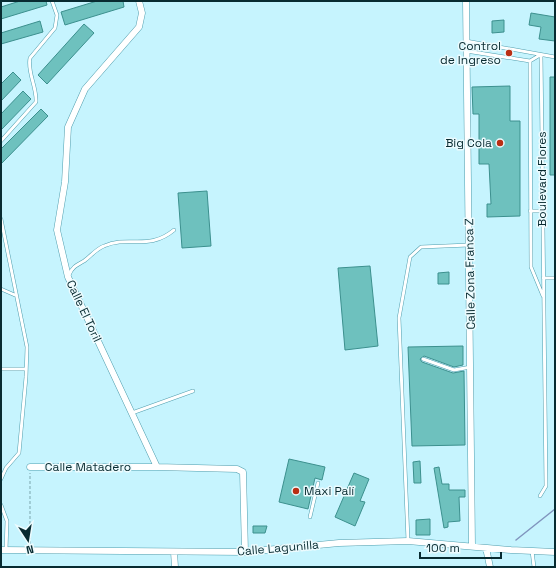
<svg xmlns="http://www.w3.org/2000/svg" width="556" height="568" viewBox="0 0 556 568" font-family="'Space Grotesk',sans-serif">
  <style>
    .lines { fill: none; stroke-linecap: round; stroke-linejoin: round }
    .stream { stroke: #8095be; stroke-width: 1.5 }
    .building { fill: #6ec1be; stroke: #3c908e }
    .service-casing { stroke: #4f9eae; stroke-width: 4 }
    .minor-casing { stroke: #4f9eae; stroke-width: 7 }
    .path { stroke: #7ba5ad; stroke-width: 1; stroke-dasharray: 3 2; stroke-linecap: butt }
    .service { stroke: #fff; stroke-width: 3 }
    .minor { stroke: #fff; stroke-width: 6 }
    .poi-dot { fill: #ba2e13; stroke: #ecfbfe; stroke-width: 1.5 }
    .labels { text-anchor: middle; stroke-width: 3; stroke-linejoin: round; paint-order: stroke }
    .poi-label { font-size: 12px; fill: #082b31; stroke: #ecfbfe; text-anchor: end }
    .street-label { font-size: 12px; fill: #082b31; stroke: #ecfbfe }
  </style>
  <rect width="100%" height="100%" fill="#c6f4fe"/>
  <g class="lines">
    <path class="stream" d="M 516,540 L 555,509"/>
  </g>
  <path class="building" d="M 20,1 L 46,1 L 47,5 L 1,19 L 1,7 Z
    M 97,1 L 123,1 L 124,7 L 65,25 L 61,12 Z
    M 531,13 L 555,17 L 555,41 L 539,39 L 541,27 L 529,25 Z
    M 504,20 L 504,32 L 492,33 L 492,21 Z
    M 40,21 L 43,32 L 1,44 L 1,33 Z
    M 84,24 L 94,33 L 47,84 L 38,75 Z
    M 13,72 L 21,80 L 1,101 L 1,84 Z
    M 550,77 L 555,77 L 555,175 L 550,175 Z
    M 510,86 L 510,121 L 520,121 L 520,216 L 487,217 L 487,204 L 491,204 L 489,164 L 479,164 L 479,114 L 473,114 L 472,87 Z
    M 23,91 L 31,99 L 1,130 L 1,114 Z
    M 41,109 L 48,116 L 1,164 L 1,149 Z
    M 207,191 L 211,246 L 182,248 L 178,193 Z
    M 370,266 L 378,346 L 345,350 L 338,268 Z
    M 449,272 L 449,284 L 438,284 L 438,273 Z
    M 463,346 L 463,365 L 454,367 L 424,356 L 420,359 L 422,362 L 453,373 L 464,371 L 465,445 L 412,446 L 408,347 Z
    M 289,459 L 325,467 L 322,480 L 315,478 L 308,509 L 279,502 Z
    M 420,461 L 421,483 L 414,483 L 413,462 Z
    M 439,467 L 442,484 L 449,484 L 449,490 L 465,490 L 465,497 L 459,497 L 460,521 L 448,522 L 448,527 L 444,528 L 434,468 Z
    M 354,473 L 369,479 L 360,501 L 365,502 L 355,526 L 335,517 Z
    M 430,519 L 430,535 L 416,535 L 416,520 Z
    M 253,526 L 267,526 L 265,533 L 253,533 Z"/>
  <g class="lines">
    <defs>
      <path id="service" d="M 466,41 L 555,57
        M 466,51 L 530,61 L 540,55
        M 530,61 L 531,267 L 543,296
        M 1,141 L 36,102 C 37,87 27,72 30,58 L 55,28 L 57,15 L 52,1
        M 530,211 L 543,211
        M 1,219 L 27,347 L 26,377 L 19,453 L 6,468 L 1,479
        M 69,275 C 72,267 77,265 84,261 C 91,256 96,249 104,246 C 129,235 149,251 174,230
        M 543,278 L 555,278
        M 1,289 L 17,296
        M 423,359 L 454,370 L 471,367
        M 1,369 L 26,369
        M 132,413 L 193,391
        M 540,496 L 546,486 L 541,55
        M 1,505 L 7,521 L 6,550
        M 310,517 L 318,483
        M 408,541 L 399,318 L 410,257 L 421,247 L 469,245
        M 532,551 L 534,567"/>
      <path id="minor" d="M 139,1 L 142,13 L 139,27 L 85,89 L 68,127 L 65,182 L 57,230 L 68,277 L 157,467 L 237,469 L 243,472 L 245,552
        M 466,1 L 472,546
        M 30,467 L 157,467
        M 486,548 L 490,567
        M 1,550 L 245,552 L 339,543 L 408,541 L 511,550 L 555,552
        M 174,552 L 175,567"/>
    </defs>
    <use href="#service" class="service-casing"/>
    <use href="#minor" class="minor-casing"/>
    <path class="path" d="M 30,544 L 30,473"/>
    <use href="#service" class="service"/>
    <use href="#minor" class="minor"/>
  </g>
  <g class="poi-dot">
    <circle cx="509" cy="53" r="4"/>
    <circle cx="500" cy="143" r="4"/>
    <circle cx="296" cy="491" r="4"/>
  </g>
  <g class="labels">
    <g class="poi-label">
      <text x="501" y="50">Control<tspan x="501" dy="14">de Ingreso</tspan></text>
      <text x="492" y="147">Big Cola</text>
      <text x="304" y="495" text-anchor="start">Maxi Palí</text>
    </g>
    <g class="street-label">
      <text transform="translate(542 179) rotate(-90)" y="4">Boulevard Flores</text>
      <text transform="translate(470 274) rotate(-91)" y="4">Calle Zona Franca Z</text>
      <text transform="translate(84 311) rotate(65)" y="4">Calle El Toril</text>
      <text x="88" y="471">Calle Matadero</text>
      <text transform="translate(278 548) rotate(-5)" y="4">Calle Lagunilla</text>
    </g>
  </g>
  <rect width="556" height="568" fill="none" stroke="#082b31" stroke-width="4"/>
  <g transform="translate(28 540) rotate(168)" stroke="#ecfbfe" stroke-width="3" paint-order="stroke">
  <path d="M0-3L7 15L0 10L-7 15Z" fill="#082b31"/>
  <text y="-6" font-size="11" font-weight="bold" text-anchor="middle" fill="#082b31">N</text>
  </g>
  <path d="M420 552v6h81v-6" fill="none" stroke="#082b31" stroke-width="2"/>
  <text x="426" y="552" font-size="12" fill="#082b31" stroke="#ecfbfe" stroke-width="3" paint-order="stroke">100 m</text>
</svg>
